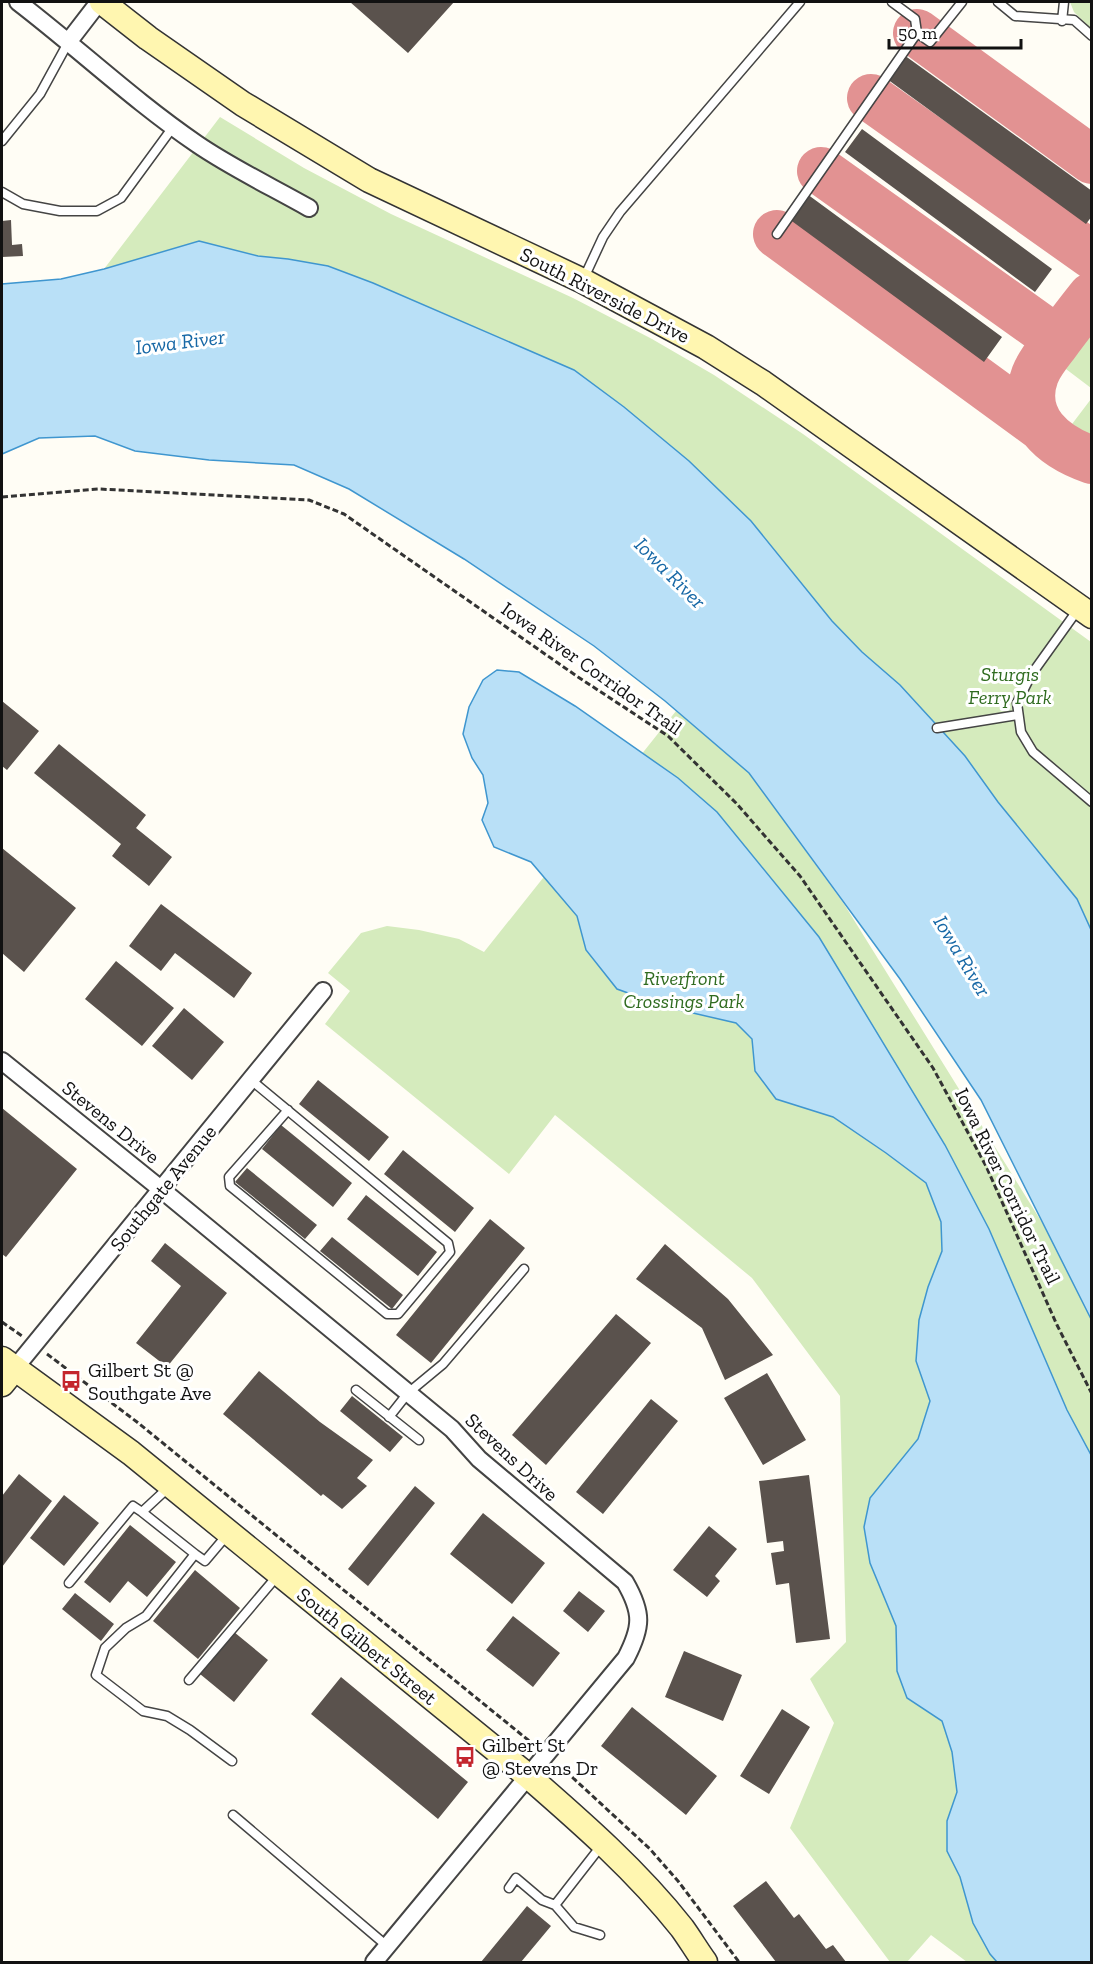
<svg xmlns="http://www.w3.org/2000/svg" width="1093" height="1964" viewBox="0 0 1093 1964" font-family="'Zilla Slab',serif">
  <style>
    .green { fill: #d5ebbd }
    .water { fill: #b9e0f7; stroke: #3f96cf; stroke-width: 1.5 }
    .lines { fill: none; stroke-linecap: round; stroke-linejoin: round }
    .taxiway { stroke: #e29292; stroke-width: 48 }
    .building { fill: #5a524d }
    .lane-casing { stroke: #444; stroke-width: 11 }
    .street-casing { stroke: #444; stroke-width: 20 }
    .secondary-casing { stroke: #333; stroke-width: 27 }
    .path { stroke: #333; stroke-width: 3; stroke-dasharray: 6 3; stroke-linecap: butt }
    .lane { stroke: #fff; stroke-width: 8 }
    .street { stroke: #fff; stroke-width: 16 }
    .secondary { stroke: #fff6b0; stroke-width: 24 }
    .labels { text-anchor: middle; stroke-width: 6; stroke-linejoin: round; paint-order: stroke }
    .street-label { font-size: 20px; fill: #111; stroke: #fff }
    .park-label { font-size: 20px; font-style: italic; fill: #2f6b1f; stroke: #fff }
    .poi-label { font-size: 20px; fill: #111; stroke: #fff; text-anchor: start }
    .water-label { font-size: 21px; font-style: italic; fill: #1768a6; stroke: #fff }
  </style>
  <rect width="100%" height="100%" fill="#fffdf5"/>
  <path class="green" d="M 1070,2 L 1091,2 L 1091,29 L 1074,12 Z
    M 220,117 L 304,168 L 391,214 L 573,298 L 652,339 L 714,375 L 803,434 L 1091,642 L 1091,932 L 1077,899 L 998,802 L 965,756 L 862,652 L 832,621 L 751,521 L 689,461 L 624,407 L 574,370 L 328,266 L 288,259 L 258,256 L 199,241 L 104,269 Z
    M 1091,319 L 1091,388 L 1058,363 Z
    M 1091,399 L 1091,443 L 1077,439 L 1066,432 Z
    M 676,711 L 749,773 L 844,904 L 1046,1229 L 1091,1311 L 1091,1962 L 967,1962 L 931,1935 L 907,1962 L 890,1962 L 790,1828 L 834,1723 L 810,1679 L 846,1642 L 840,1396 L 752,1278 L 555,1115 L 509,1174 L 325,1024 L 350,991 L 328,973 L 361,933 L 387,926 L 419,930 L 459,939 L 484,952 Z"/>
  <path class="water" d="M 199,241 L 258,256 L 288,259 L 328,266 L 373,283 L 574,370 L 624,407 L 689,461 L 751,521 L 832,621 L 862,652 L 900,685 L 965,756 L 998,802 L 1077,899 L 1092,932 L 1091,1319 L 981,1100 L 900,979 L 749,773 L 665,701 L 594,646 L 464,559 L 349,489 L 294,465 L 209,460 L 135,451 L 95,436 L 39,438 L 2,454 L 2,284 L 61,279 L 104,269 Z
    M 497,670 L 519,672 L 575,706 L 678,778 L 717,812 L 819,937 L 945,1145 L 989,1229 L 1067,1410 L 1091,1455 L 1091,1962 L 997,1962 L 990,1954 L 973,1923 L 960,1877 L 947,1851 L 947,1821 L 957,1792 L 952,1752 L 942,1721 L 907,1698 L 897,1671 L 896,1626 L 870,1563 L 864,1527 L 870,1498 L 918,1439 L 930,1401 L 916,1361 L 919,1320 L 928,1287 L 942,1251 L 941,1222 L 926,1183 L 886,1153 L 833,1117 L 776,1099 L 755,1071 L 752,1039 L 736,1023 L 667,1007 L 617,989 L 586,950 L 577,916 L 531,862 L 494,847 L 482,820 L 488,803 L 483,775 L 472,758 L 463,734 L 469,707 L 483,680 Z"/>
  <g class="lines">
    <path class="taxiway" d="M 917,33 L 1092,160
      M 871,98 L 1092,255
      M 821,171 L 1058,340
      M 777,234 L 1040,426
      M 1092,296 C 1079,312 1067,328 1055,344 C 1048,353 1039,364 1035,375 C 1019,419 1054,447 1092,460"/>
  </g>
  <path class="building" d="M 350,2 L 454,2 L 408,53 Z
    M 904,55 L 1092,191 L 1092,216 L 1086,224 L 887,79 Z
    M 862,129 L 1052,269 L 1035,292 L 845,152 Z
    M 807,194 L 1002,337 L 984,362 L 789,219 Z
    M 11,220 L 12,245 L 22,244 L 23,256 L 2,257 L 2,221 Z
    M 2,701 L 39,731 L 7,770 L 2,766 Z
    M 59,744 L 146,815 L 136,828 L 172,857 L 149,886 L 112,856 L 121,844 L 34,773 Z
    M 2,848 L 76,908 L 24,972 L 2,953 Z
    M 161,904 L 252,973 L 234,998 L 175,953 L 161,971 L 129,946 Z
    M 116,961 L 174,1008 L 142,1046 L 85,999 Z
    M 184,1008 L 224,1042 L 192,1080 L 152,1046 Z
    M 318,1080 L 389,1137 L 369,1161 L 299,1104 Z
    M 2,1108 L 77,1169 L 6,1257 L 2,1254 Z
    M 281,1125 L 352,1183 L 333,1207 L 262,1149 Z
    M 403,1150 L 474,1208 L 455,1232 L 384,1174 Z
    M 247,1168 L 317,1225 L 305,1239 L 235,1182 Z
    M 366,1195 L 437,1252 L 418,1276 L 347,1219 Z
    M 490,1219 L 525,1248 L 431,1363 L 396,1335 Z
    M 332,1237 L 403,1295 L 392,1309 L 320,1251 Z
    M 165,1243 L 227,1293 L 167,1367 L 136,1343 L 181,1286 L 151,1261 Z
    M 665,1244 L 728,1299 L 773,1355 L 725,1380 L 702,1328 L 636,1279 Z
    M 616,1314 L 651,1343 L 546,1465 L 512,1435 Z
    M 259,1371 L 320,1422 L 373,1460 L 357,1478 L 367,1486 L 342,1509 L 323,1494 L 321,1496 L 223,1414 Z
    M 767,1373 L 806,1440 L 763,1465 L 724,1398 Z
    M 352,1396 L 403,1437 L 390,1452 L 340,1411 Z
    M 651,1399 L 678,1421 L 603,1514 L 576,1492 Z
    M 19,1474 L 52,1501 L 2,1567 L 2,1496 Z
    M 809,1475 L 830,1639 L 796,1643 L 789,1583 L 776,1585 L 771,1553 L 784,1551 L 783,1541 L 767,1543 L 759,1481 Z
    M 415,1486 L 435,1503 L 368,1586 L 348,1569 Z
    M 64,1495 L 99,1523 L 64,1566 L 30,1538 Z
    M 483,1513 L 545,1563 L 512,1604 L 450,1554 Z
    M 130,1525 L 176,1562 L 147,1597 L 128,1581 L 110,1603 L 84,1582 Z
    M 709,1526 L 737,1549 L 715,1576 L 720,1581 L 707,1597 L 673,1570 Z
    M 195,1570 L 240,1608 L 198,1659 L 153,1621 Z
    M 579,1591 L 605,1611 L 588,1632 L 563,1611 Z
    M 75,1593 L 114,1624 L 101,1641 L 62,1609 Z
    M 513,1616 L 560,1653 L 533,1687 L 486,1650 Z
    M 234,1632 L 268,1660 L 234,1702 L 200,1674 Z
    M 684,1651 L 742,1675 L 723,1721 L 665,1697 Z
    M 341,1677 L 468,1782 L 438,1819 L 311,1714 Z
    M 632,1707 L 717,1776 L 686,1815 L 601,1746 Z
    M 782,1709 L 810,1727 L 769,1794 L 740,1776 Z
    M 766,1881 L 794,1918 L 799,1914 L 826,1949 L 833,1945 L 846,1962 L 776,1962 L 733,1906 Z
    M 527,1906 L 551,1926 L 521,1962 L 481,1962 Z"/>
  <g class="lines">
    <defs>
      <path id="lane" d="M 998,2 L 1015,16 L 1074,20 L 1092,36
        M 1062,21 L 1064,2
        M 917,33 L 930,42 L 962,2
        M 2,141 L 40,94 L 69,41
        M 2,192 L 23,204 L 60,211 L 97,211 L 121,198 L 173,127
        M 777,234 L 917,33 L 915,19 L 892,2
        M 583,280 L 603,237 L 620,212 L 800,2
        M 1079,608 L 1031,675 L 1017,703 L 1021,732 L 1033,752 L 1092,802
        M 937,728 L 1018,715
        M 251,1080 L 448,1243 L 450,1252 L 398,1314 L 387,1314 L 230,1186 L 229,1177 L 288,1110
        M 356,1390 L 419,1440
        M 389,1417 L 408,1393 L 443,1364 L 524,1269
        M 142,1512 L 195,1554
        M 227,1535 L 205,1561 L 195,1554 L 146,1616 L 126,1628 L 105,1648 L 96,1675 L 143,1711 L 167,1716 L 190,1730 L 232,1761
        M 69,1583 L 133,1506 L 142,1512 L 170,1486
        M 189,1680 L 278,1575
        M 233,1815 L 387,1946
        M 509,1888 L 516,1878 L 542,1900 L 555,1905
        M 600,1935 L 574,1927 L 555,1905 L 601,1846"/>
      <path id="street" d="M 18,2 C 78,48 134,101 197,144 C 232,168 272,187 309,208
        M 69,41 L 99,2
        M 2,1061 L 162,1190 L 452,1429 L 479,1459 L 625,1582 C 643,1613 642,1627 626,1658 L 374,1962
        M 15,1368 L 323,991"/>
      <path id="secondary" d="M 102,2 L 148,38 L 243,104 L 369,180 L 583,281 L 706,347 L 763,383 L 1092,616
        M 2,1359 L 131,1453 L 528,1776 C 582,1823 637,1871 682,1928 C 690,1939 697,1951 705,1962
        M 2,1384 L 15,1368"/>
    </defs>
    <use href="#lane" class="lane-casing"/>
    <use href="#street" class="street-casing"/>
    <use href="#secondary" class="secondary-casing"/>
    <path class="path" d="M 2,497 L 99,489 L 309,500 L 344,514 L 578,677 L 668,736 L 736,803 L 800,876 L 933,1068 L 986,1166 L 1057,1325 L 1092,1394
      M 2,1322 L 22,1336
      M 47,1354 L 137,1422 L 533,1744
      M 559,1765 L 650,1849 L 678,1881 L 739,1962"/>
    <use href="#lane" class="lane"/>
    <use href="#street" class="street"/>
    <use href="#secondary" class="secondary"/>
  </g>
  <defs>
    <symbol id="bus-bare" viewBox="-9 -9 18 18"><path d="M-5-6H5V4H4V6H2V4H-2V6H-4V4H-5ZM-3.5-4V0h7V-4ZM-3.5 1.2v1.5H-2V1.2ZM2 1.2v1.5H3.5V1.2Z" fill="#c4262e" stroke="#fff" stroke-width="2.5" paint-order="stroke"/></symbol>
  </defs>
  <g fill-rule="evenodd">
    <use href="#bus-bare" x="56" y="1366" width="30" height="30"/>
    <use href="#bus-bare" x="450" y="1742" width="30" height="30"/>
  </g>
  <g class="labels">
    <g class="street-label">
      <text transform="translate(605 295) rotate(27)" y="7">South Riverside Drive</text>
      <text transform="translate(592 668) rotate(35)" y="7">Iowa River Corridor Trail</text>
      <text transform="translate(111 1122) rotate(39)" y="7">Stevens Drive</text>
      <text transform="translate(1008 1186) rotate(64)" y="7">Iowa River Corridor Trail</text>
      <text transform="translate(163 1188) rotate(-51)" y="7">Southgate Avenue</text>
      <text transform="translate(512 1457) rotate(43)" y="7">Stevens Drive</text>
      <text transform="translate(367 1646) rotate(39)" y="7">South Gilbert Street</text>
    </g>
    <g class="park-label">
      <text x="1010" y="681">Sturgis<tspan x="1010" dy="23">Ferry Park</tspan></text>
      <text x="684" y="985">Riverfront<tspan x="684" dy="23">Crossings Park</tspan></text>
    </g>
    <g class="poi-label">
      <text x="88" y="1377">Gilbert St @<tspan x="88" dy="23">Southgate Ave</tspan></text>
      <text x="482" y="1752">Gilbert St<tspan x="482" dy="23">@ Stevens Dr</tspan></text>
    </g>
    <g class="water-label">
      <text transform="translate(180 342) rotate(-7)" y="7">Iowa River</text>
      <text transform="translate(670 573) rotate(45)" y="7">Iowa River</text>
      <text transform="translate(962 956) rotate(59)" y="7">Iowa River</text>
    </g>
  </g>
  <rect width="1093" height="1964" fill="none" stroke="#111111" stroke-width="6"/>
  <path d="M889 39v9h132v-9" fill="none" stroke="#111111" stroke-width="3"/>
  <text x="898" y="39" font-size="18" fill="#111111" stroke="#ffffff" stroke-width="4.5" paint-order="stroke">50 m</text>
</svg>
